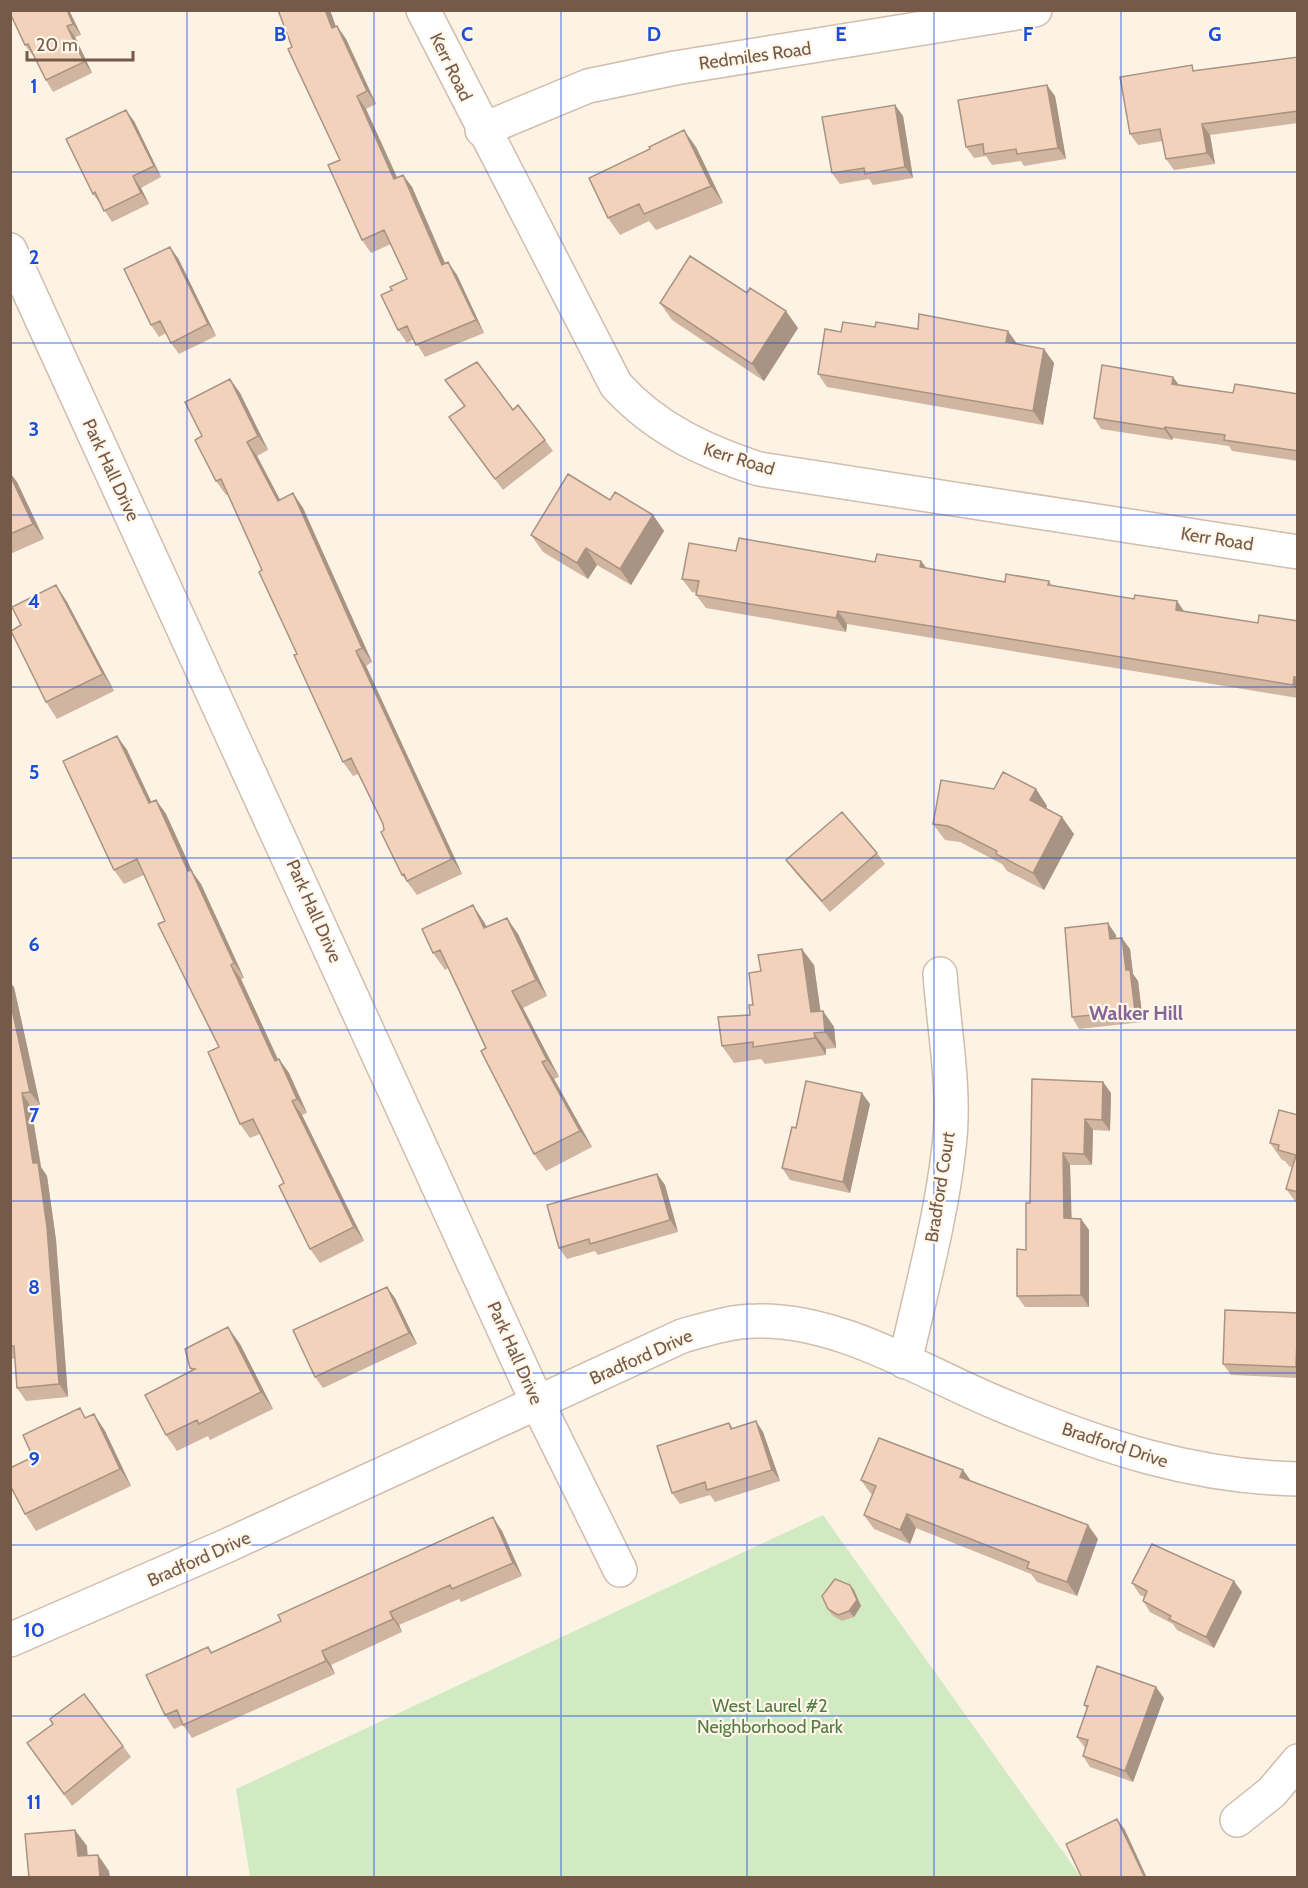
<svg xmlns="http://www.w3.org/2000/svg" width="1308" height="1888" viewBox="0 0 1308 1888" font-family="Cabin,sans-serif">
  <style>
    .green { fill: #d2eac2 }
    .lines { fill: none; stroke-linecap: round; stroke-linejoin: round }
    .minor-casing { stroke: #d0bdad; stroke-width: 36 }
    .minor { stroke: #fff; stroke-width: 33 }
    .wall { fill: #d0b5a1 }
    .shaded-wall { fill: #a99383 }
    .building { fill: #f2d2bb; stroke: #a99383; stroke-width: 1.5 }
    .grid { fill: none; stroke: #1d4ed8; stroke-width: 1.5; stroke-opacity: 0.55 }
    .labels { text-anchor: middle; stroke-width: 4.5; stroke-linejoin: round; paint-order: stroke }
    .street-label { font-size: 18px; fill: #755949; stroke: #fff7ea }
    .park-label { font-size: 18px; fill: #527b41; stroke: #fff7ea }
    .neighbourhood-label { font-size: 20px; font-weight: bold; fill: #886599; stroke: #fff7ea }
    .grid-label { font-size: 20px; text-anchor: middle; font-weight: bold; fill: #1d4ed8; stroke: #fff7ea; stroke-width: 4.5; stroke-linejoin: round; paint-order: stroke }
  </style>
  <rect width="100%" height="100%" fill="#fcf3e4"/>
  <path class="green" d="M 823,1515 L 1081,1877 L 250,1877 L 236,1789 Z"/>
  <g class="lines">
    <defs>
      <path id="minor" d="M 423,10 L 616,385 C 656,429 704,451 759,469 L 1298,552
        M 482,130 L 588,86 L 675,68 L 1035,10
        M 10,250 L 538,1404 L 620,1570
        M 905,1362 C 921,1291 941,1219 949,1147 C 956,1091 944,1030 940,974
        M 10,1640 L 226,1546 L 682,1336 C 707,1329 731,1321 757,1321 C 842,1319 927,1375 1004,1406 C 1101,1446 1192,1477 1298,1479
        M 1237,1820 L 1272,1792 L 1298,1761"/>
    </defs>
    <use href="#minor" class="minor-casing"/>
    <use href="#minor" class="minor"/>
  </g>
  <path class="wall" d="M 10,10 L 69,10 L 81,35 L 75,37 L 92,73 L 53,92 L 46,80 L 34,56 L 33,56 L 25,45 Z
    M 278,10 L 330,10 L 336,27 L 337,26 L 346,39 L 376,104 L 366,109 L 397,177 L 403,175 L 412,187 L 445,263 L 457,275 L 484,333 L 425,357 L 414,339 L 407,343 L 398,330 L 392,290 L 407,279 L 391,244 L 371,253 L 362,240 L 340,160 L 292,47 Z
    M 1298,57 L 1298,123 L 1210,135 L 1215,164 L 1174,170 L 1166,159 L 1163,141 L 1138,145 L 1130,134 L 1196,70 Z
    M 1055,96 L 1066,159 L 1024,166 L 1021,161 L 992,165 L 986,156 L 974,158 L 966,147 Z
    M 895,105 L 903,116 L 913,178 L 873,185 L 869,179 L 840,184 L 832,173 Z
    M 134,121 L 161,177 L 141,188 L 149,204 L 112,222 L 101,205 L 93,194 Z
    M 696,147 L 723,203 L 656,230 L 649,221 L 620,235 L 608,218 Z
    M 178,258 L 216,336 L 179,354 L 171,343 L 166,333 L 159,337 L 151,325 Z
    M 660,303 L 798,328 L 764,381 L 672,320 Z
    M 875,327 L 1018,345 L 1054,363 L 1043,425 L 827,387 L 818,374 L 841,332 Z
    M 1173,377 L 1179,385 L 1233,393 L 1298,394 L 1298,461 L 1232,451 L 1229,446 L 1173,438 L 1172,440 L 1101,429 L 1094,418 Z
    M 230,379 L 240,393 L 268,450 L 257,456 L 280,500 L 293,493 L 303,508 L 372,662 L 366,666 L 462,874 L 417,895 L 402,875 L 384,830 L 383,824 L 358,774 L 353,776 L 343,762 L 262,570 L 228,494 L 226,495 L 216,481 L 202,436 Z
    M 445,380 L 513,410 L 545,440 L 553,451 L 503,490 L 449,417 L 464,406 Z
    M 10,473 L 17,482 L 44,539 L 10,554 Z
    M 610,500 L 653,515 L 664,531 L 631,585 L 597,565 L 588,579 L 543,552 L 531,535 Z
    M 736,551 L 875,562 L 921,561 L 927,569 L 1005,582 L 1049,581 L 1052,585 L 1134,599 L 1177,601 L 1184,612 L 1258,623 L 1298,621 L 1298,698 L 847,624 L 846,632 L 706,608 L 696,595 L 697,593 L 692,592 L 682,579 Z
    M 56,585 L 67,602 L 114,691 L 57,719 L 46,702 L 21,625 Z
    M 117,736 L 127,750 L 151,802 L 156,800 L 166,814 L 193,873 L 201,884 L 244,978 L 241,979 L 278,1059 L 289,1073 L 307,1113 L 302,1115 L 364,1241 L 320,1263 L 310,1249 L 284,1183 L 260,1134 L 250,1138 L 240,1124 L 219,1047 L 165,921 L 144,875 L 124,884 L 114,870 Z
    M 994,789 L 1036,789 L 1047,806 L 1046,809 L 1074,834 L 1044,890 L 1007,871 L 1002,864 L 960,842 L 945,840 L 933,824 Z
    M 877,853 L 885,864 L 830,912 L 794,871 L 786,860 Z
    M 484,922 L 487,927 L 518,934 L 547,996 L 523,1008 L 559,1077 L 554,1079 L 592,1147 L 546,1171 L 534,1154 L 448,968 L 445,970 L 433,953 Z
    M 1116,935 L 1116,938 L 1130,949 L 1133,974 L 1138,981 L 1143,1022 L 1079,1029 L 1072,1017 Z
    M 814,965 L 820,1011 L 823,1011 L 834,1027 L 836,1048 L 826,1049 L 826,1055 L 765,1064 L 761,1059 L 734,1063 L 722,1046 L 750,1015 L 753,1005 Z
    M 14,987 L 40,1105 L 31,1107 L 41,1167 L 47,1176 L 56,1240 L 68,1397 L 26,1401 L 17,1388 L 15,1359 L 13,1359 L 10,1356 Z
    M 1103,1082 L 1111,1093 L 1110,1131 L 1093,1130 L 1092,1165 L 1070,1165 L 1071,1218 L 1081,1219 L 1089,1230 L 1089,1307 L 1025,1307 L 1017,1296 L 1026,1250 L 1030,1203 Z
    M 870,1104 L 850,1193 L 790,1180 L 782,1168 L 796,1128 Z
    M 1298,1115 L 1298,1205 L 1286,1189 L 1293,1167 L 1290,1167 L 1285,1161 L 1282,1160 L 1270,1143 Z
    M 657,1174 L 665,1185 L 678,1232 L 598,1255 L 595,1251 L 567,1259 L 559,1248 Z
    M 395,1298 L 417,1344 L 323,1388 L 315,1377 Z
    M 1298,1313 L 1298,1378 L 1231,1375 L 1223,1364 Z
    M 240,1344 L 273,1409 L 210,1440 L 208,1436 L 177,1451 L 166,1435 L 192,1371 L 190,1368 Z
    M 94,1414 L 105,1431 L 131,1486 L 36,1531 L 25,1514 L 33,1457 L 87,1418 Z
    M 729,1423 L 733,1428 L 763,1432 L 780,1481 L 715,1502 L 710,1495 L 680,1504 L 672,1493 Z
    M 963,1470 L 971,1481 L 1098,1539 L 1077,1596 L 1037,1582 L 1031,1574 L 916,1528 L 910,1544 L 874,1529 L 864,1515 L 873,1494 L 871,1494 L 861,1480 Z
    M 502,1531 L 522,1576 L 461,1602 L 459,1599 L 399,1625 L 402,1632 L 331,1665 L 335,1674 L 192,1738 L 183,1725 L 174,1729 L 165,1715 L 208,1647 L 212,1652 Z
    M 1132,1583 L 1242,1592 L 1214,1648 L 1177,1630 L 1173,1624 L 1150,1612 L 1143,1601 L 1145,1597 L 1140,1595 Z
    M 850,1585 L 854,1590 L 861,1606 L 854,1617 L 842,1621 L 832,1615 L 828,1609 Z
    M 1164,1698 L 1133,1782 L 1090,1767 L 1083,1756 L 1085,1748 L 1077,1737 L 1087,1709 L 1084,1705 Z
    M 123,1746 L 131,1757 L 72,1806 L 35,1754 Z"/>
  <path class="shaded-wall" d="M 67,10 L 69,10 L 81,35 L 73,24 Z
    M 325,10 L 330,10 L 341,41 L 332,28 Z
    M 67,26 L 75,37 L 92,73 L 84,62 Z
    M 337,26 L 346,39 L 376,104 L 367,91 Z
    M 1047,85 L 1055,96 L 1066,159 L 1058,148 Z
    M 357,96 L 366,109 L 403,191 L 394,179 Z
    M 895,105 L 903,116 L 913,178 L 905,167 Z
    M 126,110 L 134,121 L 161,177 L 154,166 Z
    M 1202,124 L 1210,135 L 1215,164 L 1207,153 Z
    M 684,130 L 696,147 L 723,203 L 711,186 Z
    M 403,175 L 412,187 L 451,277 L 442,265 Z
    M 133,176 L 141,188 L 149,204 L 141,193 Z
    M 170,247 L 178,258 L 216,336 L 208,324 Z
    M 448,262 L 457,275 L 484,333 L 476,320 Z
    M 786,311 L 798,328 L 764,381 L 752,364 Z
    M 1008,331 L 1018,345 L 1006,342 Z
    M 1044,349 L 1054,363 L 1043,425 L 1033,411 Z
    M 1173,377 L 1181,388 L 1172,384 Z
    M 230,379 L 240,393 L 268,450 L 258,436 Z
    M 1165,427 L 1173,438 L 1172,440 L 1164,429 Z
    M 247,442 L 257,456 L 288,515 L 278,501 Z
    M 10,473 L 17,482 L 44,539 L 33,524 L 10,475 Z
    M 293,493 L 303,508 L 372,662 L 362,648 Z
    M 653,515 L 664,531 L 631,585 L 620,569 Z
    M 586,548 L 597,565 L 588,579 L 577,563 Z
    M 921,561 L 931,574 L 920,567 Z
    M 56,585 L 67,602 L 114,691 L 103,674 Z
    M 1177,601 L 1186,614 L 1176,610 Z
    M 838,611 L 847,624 L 846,632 L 836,618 Z
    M 356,651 L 366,666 L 462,874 L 452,859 Z
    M 1294,677 L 1298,682 L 1298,692 L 1293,685 Z
    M 117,736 L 127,750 L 159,818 L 149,803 Z
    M 1036,789 L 1047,806 L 1042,817 L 1030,800 Z
    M 156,800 L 166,814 L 193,873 L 201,884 L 244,978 L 234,963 L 188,871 Z
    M 1062,817 L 1074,834 L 1044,890 L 1033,873 Z
    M 473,905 L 484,922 L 495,945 L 484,928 Z
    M 507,918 L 518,934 L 547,996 L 536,980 Z
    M 1108,923 L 1116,935 L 1118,950 L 1110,939 Z
    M 1122,938 L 1130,949 L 1133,974 L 1138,981 L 1143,1022 L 1135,1011 L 1126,970 Z
    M 802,949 L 814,965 L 823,1028 L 811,1012 Z
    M 231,965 L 241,979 L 285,1075 L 275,1061 Z
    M 10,982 L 14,987 L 40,1105 L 30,1092 L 10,1000 Z
    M 512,991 L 523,1008 L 559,1077 L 547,1060 Z
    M 823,1011 L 834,1027 L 836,1048 L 825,1032 Z
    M 814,1033 L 826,1049 L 826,1055 L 815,1038 Z
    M 279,1059 L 289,1073 L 307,1113 L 297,1099 Z
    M 542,1062 L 554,1079 L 592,1147 L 580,1131 Z
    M 1103,1082 L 1111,1093 L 1110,1131 L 1102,1120 Z
    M 22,1093 L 31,1107 L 41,1167 L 47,1176 L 56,1240 L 68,1397 L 59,1384 L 33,1163 Z
    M 862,1093 L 870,1104 L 850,1193 L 843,1182 Z
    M 292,1101 L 302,1115 L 364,1241 L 354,1227 Z
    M 1085,1119 L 1093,1130 L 1092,1165 L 1084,1154 Z
    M 1063,1153 L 1070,1165 L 1072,1229 L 1064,1218 Z
    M 657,1174 L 665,1185 L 678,1232 L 670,1220 Z
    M 1081,1219 L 1089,1230 L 1089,1307 L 1081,1295 Z
    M 387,1287 L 395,1298 L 417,1344 L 409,1333 Z
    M 1298,1316 L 1298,1369 L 1296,1367 Z
    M 228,1327 L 240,1344 L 273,1409 L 261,1392 Z
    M 94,1414 L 105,1431 L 131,1486 L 120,1469 Z
    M 756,1421 L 763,1432 L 780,1481 L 772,1470 Z
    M 963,1470 L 973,1484 L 960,1477 Z
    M 907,1514 L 916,1528 L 910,1544 L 900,1530 Z
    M 493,1517 L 502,1531 L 522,1576 L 513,1563 Z
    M 1088,1525 L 1098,1539 L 1077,1596 L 1067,1582 Z
    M 1234,1581 L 1242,1592 L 1214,1648 L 1206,1637 Z
    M 850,1585 L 854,1590 L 861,1606 L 854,1617 L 849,1611 Z
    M 390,1612 L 399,1625 L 402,1632 L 393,1619 Z
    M 322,1651 L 331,1665 L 335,1674 L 326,1661 Z
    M 1156,1687 L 1164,1698 L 1133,1782 L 1125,1771 Z
    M 1117,1819 L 1125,1830 L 1147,1878 L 1145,1878 Z
    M 75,1830 L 87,1846 L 89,1873 L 78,1856 Z
    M 98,1855 L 109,1871 L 110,1878 L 100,1878 Z"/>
  <path class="building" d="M 10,10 L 67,10 L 73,24 L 67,26 L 84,62 L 46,80 L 28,44 L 25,45 L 10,13 Z
    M 278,10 L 325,10 L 332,28 L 337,26 L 367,91 L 357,96 L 394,179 L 403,175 L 442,265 L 448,262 L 476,320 L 416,345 L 407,326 L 398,330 L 381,295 L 392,290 L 390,287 L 407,279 L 384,230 L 362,240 L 328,165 L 340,160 L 288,49 L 292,47 Z
    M 1298,57 L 1298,111 L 1202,124 L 1207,153 L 1166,159 L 1160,129 L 1130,134 L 1120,77 L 1192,65 L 1193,71 Z
    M 1047,85 L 1058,148 L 1017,154 L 1016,149 L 984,154 L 983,144 L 966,147 L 958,100 Z
    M 895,105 L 905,167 L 865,174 L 864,168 L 832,173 L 822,117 Z
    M 126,110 L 154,166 L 133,176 L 141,193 L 104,211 L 95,192 L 93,194 L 66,139 Z
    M 684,130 L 711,186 L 644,214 L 639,204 L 608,218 L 589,178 L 650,149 L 649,147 Z
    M 170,247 L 208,324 L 171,343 L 160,321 L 151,325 L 124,269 Z
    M 690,256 L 747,293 L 750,288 L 786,311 L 752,364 L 660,303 Z
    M 919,314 L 1008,331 L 1006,342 L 1044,349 L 1033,411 L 818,374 L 825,329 L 841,332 L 843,322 L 875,327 L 876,322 L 918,329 Z
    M 477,362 L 513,410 L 518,405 L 545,440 L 495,479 L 449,417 L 465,406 L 445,380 Z
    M 1102,365 L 1173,377 L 1172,384 L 1233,393 L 1235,384 L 1298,394 L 1298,451 L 1224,440 L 1225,435 L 1165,427 L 1164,429 L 1094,418 Z
    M 230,379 L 258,436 L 247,442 L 278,501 L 293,493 L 362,648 L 356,651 L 452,859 L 407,881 L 404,874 L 402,875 L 381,832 L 384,830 L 383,824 L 351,758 L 343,762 L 294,655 L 297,654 L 259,572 L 262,570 L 221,479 L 216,481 L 195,440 L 202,436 L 185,402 Z
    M 568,474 L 610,500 L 615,492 L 653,515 L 620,569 L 586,548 L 577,563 L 531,535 Z
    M 10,475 L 33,524 L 10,534 Z
    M 739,538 L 875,562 L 877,554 L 921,561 L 920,567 L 1005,582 L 1006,574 L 1049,581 L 1048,585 L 1134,599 L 1135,595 L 1177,601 L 1176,610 L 1258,623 L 1259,615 L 1298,621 L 1298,678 L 1294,677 L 1293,685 L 838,611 L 836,618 L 696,595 L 699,581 L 682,579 L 689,543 L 736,551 Z
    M 56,585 L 103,674 L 46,702 L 11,631 L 21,625 L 12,607 Z
    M 117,736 L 149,803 L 156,800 L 188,871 L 191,870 L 234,963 L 231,965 L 275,1061 L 279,1059 L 297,1099 L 292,1101 L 354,1227 L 310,1249 L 279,1186 L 284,1183 L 253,1119 L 240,1124 L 208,1052 L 219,1047 L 158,924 L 165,921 L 137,859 L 114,870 L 63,761 Z
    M 1003,772 L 1036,789 L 1030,800 L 1062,817 L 1033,873 L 996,854 L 997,851 L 948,826 L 933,824 L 941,780 L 994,789 Z
    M 842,812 L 877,853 L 822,901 L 786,860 Z
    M 473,905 L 484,928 L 507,918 L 536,980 L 512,991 L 547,1060 L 542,1062 L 580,1131 L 534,1154 L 481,1051 L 486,1048 L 440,950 L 433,953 L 422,929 Z
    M 1108,923 L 1110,939 L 1122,938 L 1126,970 L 1130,970 L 1135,1011 L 1072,1017 L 1065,928 Z
    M 802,949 L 811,1012 L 823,1011 L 825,1032 L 814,1033 L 815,1038 L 753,1047 L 753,1042 L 722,1046 L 718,1017 L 750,1015 L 749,1005 L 753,1005 L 749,973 L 761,971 L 758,955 Z
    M 10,1000 L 30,1092 L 22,1093 L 33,1163 L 38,1163 L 47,1227 L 59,1384 L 17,1388 L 14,1346 L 10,1346 Z
    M 1032,1079 L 1103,1082 L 1102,1120 L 1085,1119 L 1084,1154 L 1063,1153 L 1064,1218 L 1081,1219 L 1081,1295 L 1017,1296 L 1017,1249 L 1026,1250 L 1026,1203 L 1030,1203 Z
    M 806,1081 L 862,1093 L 843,1182 L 782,1168 L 792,1127 L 796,1128 Z
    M 1279,1110 L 1298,1115 L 1298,1192 L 1286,1189 L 1296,1155 L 1278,1150 L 1279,1145 L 1270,1143 Z
    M 657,1174 L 670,1220 L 590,1244 L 589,1239 L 559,1248 L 547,1205 Z
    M 387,1287 L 409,1333 L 315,1377 L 293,1330 Z
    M 1225,1310 L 1298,1313 L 1296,1367 L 1223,1364 Z
    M 228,1327 L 261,1392 L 199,1424 L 197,1420 L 166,1435 L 145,1395 L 195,1369 L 190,1368 L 185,1349 Z
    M 80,1408 L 85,1418 L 94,1414 L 120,1469 L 25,1514 L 10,1485 L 10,1468 L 33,1457 L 23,1435 Z
    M 756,1421 L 772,1470 L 707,1490 L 705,1482 L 672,1493 L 657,1446 L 729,1423 L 731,1429 Z
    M 879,1438 L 963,1470 L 960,1477 L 1088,1525 L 1067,1582 L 1027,1568 L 1029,1562 L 907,1514 L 900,1530 L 864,1515 L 876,1486 L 861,1480 Z
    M 493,1517 L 513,1563 L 452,1589 L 450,1585 L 390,1612 L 393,1619 L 322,1651 L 326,1661 L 183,1725 L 177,1710 L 165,1715 L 146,1675 L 208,1647 L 211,1653 L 281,1621 L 278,1615 Z
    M 1152,1544 L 1234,1581 L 1206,1637 L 1169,1619 L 1171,1616 L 1143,1601 L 1147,1591 L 1132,1583 Z
    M 835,1579 L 850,1585 L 857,1600 L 849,1611 L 838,1615 L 828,1609 L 822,1596 Z
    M 1097,1666 L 1156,1687 L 1125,1771 L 1083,1756 L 1088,1740 L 1077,1737 L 1088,1706 L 1084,1705 Z
    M 84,1694 L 123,1746 L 64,1794 L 27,1743 L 53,1724 L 50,1719 Z
    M 1117,1819 L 1145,1878 L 1082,1878 L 1066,1844 Z
    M 75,1830 L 78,1856 L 98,1855 L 100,1878 L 29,1878 L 25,1834 Z"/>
  <path class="grid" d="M 187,10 L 187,1878M 374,10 L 374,1878M 561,10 L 561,1878M 747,10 L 747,1878M 934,10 L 934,1878M 1121,10 L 1121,1878M 10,172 L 1298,172M 10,343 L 1298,343M 10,515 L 1298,515M 10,687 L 1298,687M 10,858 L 1298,858M 10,1030 L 1298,1030M 10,1201 L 1298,1201M 10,1373 L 1298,1373M 10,1545 L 1298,1545M 10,1716 L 1298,1716"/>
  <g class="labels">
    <g class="street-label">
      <text transform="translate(755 56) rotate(-8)" y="6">Redmiles Road</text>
      <text transform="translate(451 67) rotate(64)" y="6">Kerr Road</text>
      <text transform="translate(739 459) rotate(17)" y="6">Kerr Road</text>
      <text transform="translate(111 470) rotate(65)" y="6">Park Hall Drive</text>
      <text transform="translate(1217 539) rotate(9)" y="6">Kerr Road</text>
      <text transform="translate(314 911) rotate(66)" y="6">Park Hall Drive</text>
      <text transform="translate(940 1187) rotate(-81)" y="6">Bradford Court</text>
      <text transform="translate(515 1353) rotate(66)" y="6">Park Hall Drive</text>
      <text transform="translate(641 1357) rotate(-24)" y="6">Bradford Drive</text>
      <text transform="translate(1115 1445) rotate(18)" y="6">Bradford Drive</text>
      <text transform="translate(199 1559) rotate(-24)" y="6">Bradford Drive</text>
    </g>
    <g class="park-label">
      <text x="770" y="1712">West Laurel #2<tspan x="770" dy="21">Neighborhood Park</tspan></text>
    </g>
    <g class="neighbourhood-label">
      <text x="1136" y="1020">Walker Hill</text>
    </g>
  </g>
  <g class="grid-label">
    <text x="280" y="41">B</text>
    <text x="467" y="41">C</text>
    <text x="654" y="41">D</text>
    <text x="841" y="41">E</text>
    <text x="1028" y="41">F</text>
    <text x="1215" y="41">G</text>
    <text x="34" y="93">1</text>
    <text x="34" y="264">2</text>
    <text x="34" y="436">3</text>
    <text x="34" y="608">4</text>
    <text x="34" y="779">5</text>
    <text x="34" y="951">6</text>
    <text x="34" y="1122">7</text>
    <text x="34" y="1294">8</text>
    <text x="34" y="1466">9</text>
    <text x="34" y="1637">10</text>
    <text x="34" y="1809">11</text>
  </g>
  <rect width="1308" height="1888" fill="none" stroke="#755949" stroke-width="24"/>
  <path d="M27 51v9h106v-9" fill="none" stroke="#755949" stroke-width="3"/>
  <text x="36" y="51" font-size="18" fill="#755949" stroke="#fff7ea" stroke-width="4.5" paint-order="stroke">20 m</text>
</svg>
